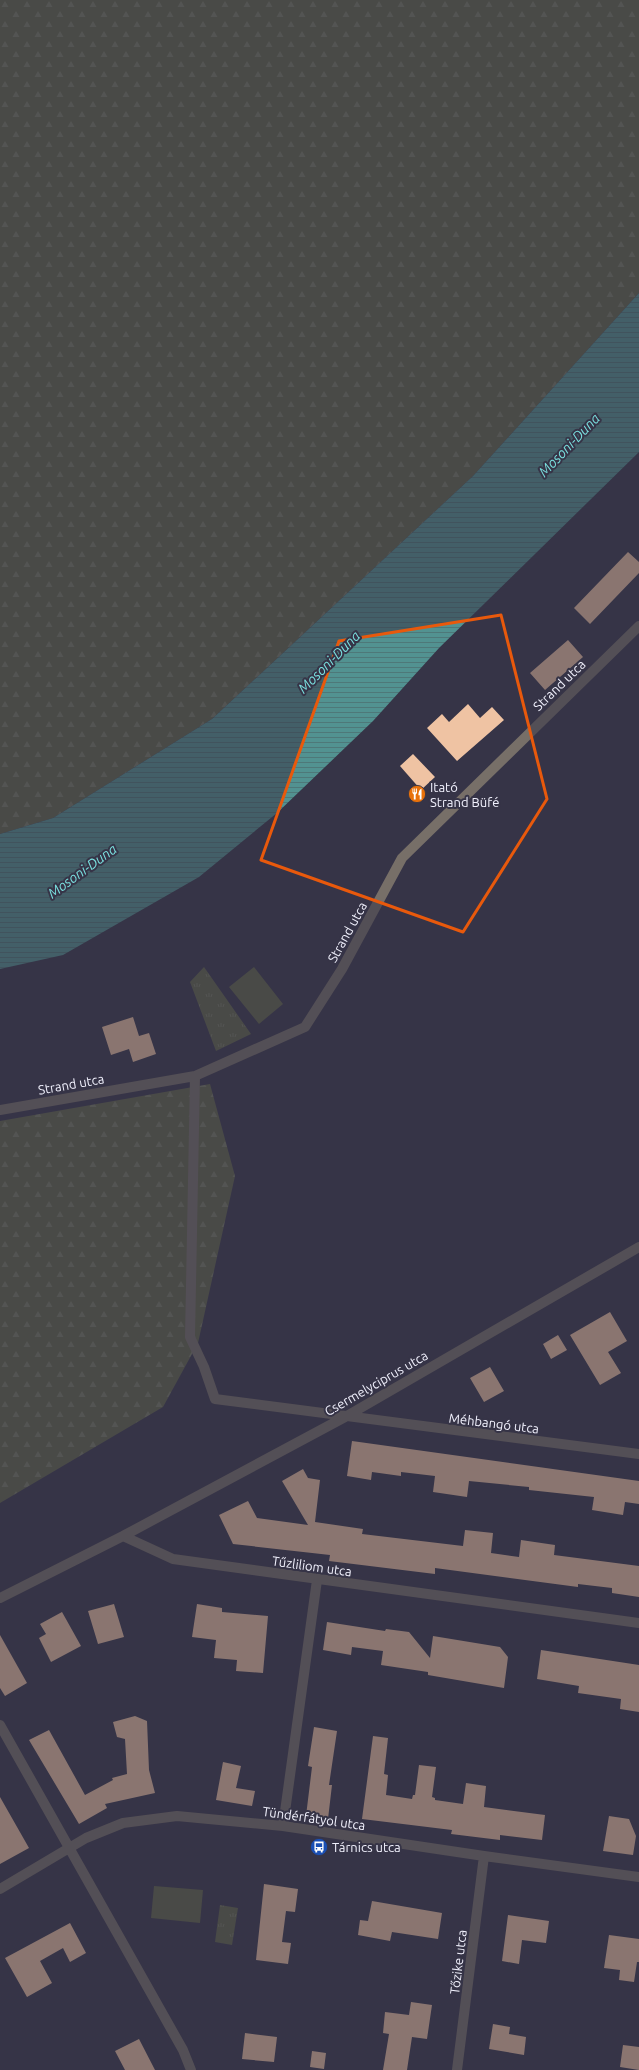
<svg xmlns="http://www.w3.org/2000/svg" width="639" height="2070" viewBox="0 0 639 2070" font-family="Ubuntu,sans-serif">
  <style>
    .forest { fill: url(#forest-firs) }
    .park { fill: url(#park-tufts) }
    .pitch { fill: #606447 }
    .water { fill: url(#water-rules) }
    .building { fill: #efc3a3 }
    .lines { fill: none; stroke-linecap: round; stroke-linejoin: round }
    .minor { stroke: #776f68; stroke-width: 10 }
    .marked { fill: none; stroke: #e8590c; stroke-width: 3; stroke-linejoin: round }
    .labels { text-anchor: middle; stroke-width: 4; stroke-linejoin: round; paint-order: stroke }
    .street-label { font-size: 13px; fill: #f1f1fd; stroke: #363447 }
    .poi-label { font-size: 13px; fill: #f1f1fd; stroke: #363447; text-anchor: start }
    .water-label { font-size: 14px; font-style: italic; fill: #7ae0df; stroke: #363447 }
  </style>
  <defs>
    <pattern id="forest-firs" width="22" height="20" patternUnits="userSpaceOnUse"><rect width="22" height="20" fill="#606447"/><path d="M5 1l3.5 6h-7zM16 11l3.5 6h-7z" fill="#777b62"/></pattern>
    <pattern id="park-tufts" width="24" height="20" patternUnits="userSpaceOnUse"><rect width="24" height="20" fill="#606447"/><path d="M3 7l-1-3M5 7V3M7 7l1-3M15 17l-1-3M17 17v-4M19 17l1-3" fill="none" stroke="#777b62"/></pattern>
    <pattern id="water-rules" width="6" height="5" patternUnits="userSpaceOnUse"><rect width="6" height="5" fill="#529291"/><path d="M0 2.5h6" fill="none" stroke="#4e7879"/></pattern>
  </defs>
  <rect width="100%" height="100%" fill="#363447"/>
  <path class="forest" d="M 0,0 L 639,0 L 639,293 L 473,476 L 212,719 L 53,818 L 0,834 Z
    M 210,1084 L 235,1176 L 198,1343 L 163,1407 L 0,1503 L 0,1121 Z"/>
  <path class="park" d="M 204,967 L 251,1034 L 216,1051 L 190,982 Z
    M 220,1905 L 238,1908 L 232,1945 L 215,1942 Z"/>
  <path class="pitch" d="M 254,967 L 283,1004 L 259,1024 L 229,987 Z
    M 154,1886 L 203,1890 L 200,1923 L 151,1918 Z"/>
  <path class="water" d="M 639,293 L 639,452 L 439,648 L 373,721 L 277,813 L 199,877 L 63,955 L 0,969 L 0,834 L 53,818 L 212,719 L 473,476 Z"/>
  <path class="building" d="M 628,552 L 639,562 L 639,573 L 590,624 L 574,608 Z
    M 568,640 L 583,657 L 545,690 L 530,673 Z
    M 468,704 L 480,718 L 492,707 L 504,720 L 457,761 L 427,728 L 442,714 L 449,722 Z
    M 413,754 L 435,777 L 421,790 L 400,766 Z
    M 133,1017 L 139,1036 L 149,1033 L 156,1054 L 133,1062 L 129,1049 L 111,1055 L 102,1027 Z
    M 610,1312 L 627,1341 L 608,1352 L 621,1373 L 600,1385 L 570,1335 Z
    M 558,1335 L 567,1350 L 551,1359 L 543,1344 Z
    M 490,1367 L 504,1391 L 484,1402 L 470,1378 Z
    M 352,1441 L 639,1481 L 639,1504 L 625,1502 L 623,1515 L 592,1510 L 594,1497 L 529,1490 L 529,1487 L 469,1481 L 467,1497 L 433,1492 L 435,1476 L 401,1472 L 401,1476 L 372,1472 L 371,1480 L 347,1476 Z
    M 303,1469 L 308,1478 L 320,1480 L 315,1522 L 363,1529 L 362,1534 L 463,1546 L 465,1530 L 493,1533 L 491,1553 L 519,1557 L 521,1540 L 555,1545 L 554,1555 L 639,1566 L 639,1597 L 612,1593 L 612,1588 L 578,1584 L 578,1587 L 435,1568 L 435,1574 L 329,1561 L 330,1555 L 233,1544 L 219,1515 L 248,1501 L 257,1518 L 308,1525 L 282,1481 Z
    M 114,1604 L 124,1637 L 98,1644 L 88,1611 Z
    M 197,1604 L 222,1608 L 222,1612 L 268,1616 L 263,1673 L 236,1671 L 237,1660 L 214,1658 L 216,1640 L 192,1637 Z
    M 62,1612 L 81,1646 L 51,1662 L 39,1638 L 46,1634 L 40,1624 Z
    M 327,1622 L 385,1631 L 386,1629 L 409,1632 L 430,1658 L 433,1636 L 500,1647 L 508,1657 L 504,1688 L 428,1675 L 428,1672 L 381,1665 L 383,1651 L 352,1647 L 351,1655 L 323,1650 Z
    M 0,1635 L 27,1683 L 5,1696 L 0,1688 Z
    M 541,1650 L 639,1665 L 639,1712 L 620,1709 L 621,1699 L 578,1693 L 579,1686 L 537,1679 Z
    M 135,1716 L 147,1721 L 149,1770 L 155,1793 L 105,1804 L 107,1808 L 79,1824 L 29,1740 L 49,1730 L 85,1795 L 113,1780 L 112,1778 L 127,1774 L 125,1739 L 117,1737 L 113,1722 Z
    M 314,1727 L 337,1731 L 329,1785 L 332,1785 L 328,1819 L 306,1816 L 312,1767 L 308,1766 Z
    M 373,1736 L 388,1738 L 384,1774 L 388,1775 L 386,1795 L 412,1799 L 413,1795 L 415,1795 L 419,1765 L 436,1767 L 432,1797 L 435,1798 L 435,1800 L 463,1804 L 466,1783 L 486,1786 L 484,1807 L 545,1815 L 542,1840 L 500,1835 L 500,1840 L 451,1834 L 452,1830 L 362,1819 Z
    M 223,1762 L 241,1766 L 236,1788 L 255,1791 L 252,1806 L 216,1800 Z
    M 0,1797 L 29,1848 L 0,1864 Z
    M 609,1816 L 629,1819 L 636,1836 L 633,1855 L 603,1851 Z
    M 264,1884 L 298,1889 L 295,1912 L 286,1911 L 282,1942 L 291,1943 L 288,1964 L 256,1960 Z
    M 372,1901 L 442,1913 L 438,1939 L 392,1932 L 390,1941 L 358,1935 L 360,1920 L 368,1921 Z
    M 508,1915 L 549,1921 L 546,1943 L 522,1940 L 519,1964 L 502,1961 Z
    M 70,1923 L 86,1953 L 70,1962 L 63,1948 L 40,1961 L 52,1983 L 27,1997 L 5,1958 Z
    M 609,1935 L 639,1939 L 639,1962 L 637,1962 L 634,1982 L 619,1980 L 620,1970 L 604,1968 Z
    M 411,2002 L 432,2005 L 427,2039 L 412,2037 L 407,2070 L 383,2070 L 389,2034 L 383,2033 L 385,2012 L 409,2015 Z
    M 493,2024 L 510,2027 L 509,2034 L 526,2037 L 524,2055 L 489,2049 Z
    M 245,2033 L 277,2037 L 274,2062 L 242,2059 Z
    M 139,2039 L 155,2070 L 125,2070 L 115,2051 Z
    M 623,2045 L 639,2047 L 639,2070 L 620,2067 Z
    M 312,2051 L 326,2053 L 324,2069 L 310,2067 Z"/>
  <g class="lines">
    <path class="minor" d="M 195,1076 L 190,1337 L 204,1367 L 215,1399 L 639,1454
      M 0,1110 L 195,1076 L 305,1027 L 342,969 L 402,858 L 639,626
      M 123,1536 L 173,1559 L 639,1623
      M 0,1598 L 123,1536 L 345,1417 L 639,1247
      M 0,1725 L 183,2050 L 191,2070
      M 283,1826 L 317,1580
      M 0,1889 L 86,1838 L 123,1823 L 177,1816 L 283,1826 L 484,1856 L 639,1877
      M 457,2070 L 484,1856"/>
  </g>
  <path d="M0 0H639V2070H0ZM 501,615 L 547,799 L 463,932 L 261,860 L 339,641 Z" fill="#363447" fill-opacity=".55" fill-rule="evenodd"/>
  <path class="marked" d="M 501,615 L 547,799 L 463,932 L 261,860 L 339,641 Z"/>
  <defs>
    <symbol id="restaurant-disc" viewBox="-11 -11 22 22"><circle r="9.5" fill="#e8710a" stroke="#363447"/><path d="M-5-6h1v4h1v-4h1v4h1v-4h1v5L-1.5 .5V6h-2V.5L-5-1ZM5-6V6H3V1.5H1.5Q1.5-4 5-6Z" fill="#fff"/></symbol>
    <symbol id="bus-disc" viewBox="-11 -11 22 22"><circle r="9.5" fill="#1a4fb4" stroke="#363447"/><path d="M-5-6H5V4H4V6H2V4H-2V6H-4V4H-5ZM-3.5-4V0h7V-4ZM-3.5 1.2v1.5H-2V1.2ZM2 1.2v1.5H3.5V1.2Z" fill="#fff"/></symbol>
  </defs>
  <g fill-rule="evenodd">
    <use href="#restaurant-disc" x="407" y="784" width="20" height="20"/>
    <use href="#bus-disc" x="309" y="1837" width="20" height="20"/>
  </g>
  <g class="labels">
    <g class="street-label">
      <text transform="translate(559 685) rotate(-44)" y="5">Strand utca</text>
      <text transform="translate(347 932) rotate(-61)" y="5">Strand utca</text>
      <text transform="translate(71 1084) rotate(-10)" y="5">Strand utca</text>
      <text transform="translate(376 1383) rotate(-30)" y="5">Csermelyciprus utca</text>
      <text transform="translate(494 1423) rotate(7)" y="5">Méhbangó utca</text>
      <text transform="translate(312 1566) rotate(8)" y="5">Tűzliliom utca</text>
      <text transform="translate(314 1818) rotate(8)" y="5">Tündérfátyol utca</text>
      <text transform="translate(458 1962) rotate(-83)" y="5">Tőzike utca</text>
    </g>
    <g class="poi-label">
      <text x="430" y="792">Itató<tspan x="430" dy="15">Strand Büfé</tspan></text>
      <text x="332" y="1852">Tárnics utca</text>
    </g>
    <g class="water-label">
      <text transform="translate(569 445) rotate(-46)" y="5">Mosoni-Duna</text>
      <text transform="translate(329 662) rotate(-45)" y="5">Mosoni-Duna</text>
      <text transform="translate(82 871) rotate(-36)" y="5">Mosoni-Duna</text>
    </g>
  </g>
</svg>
